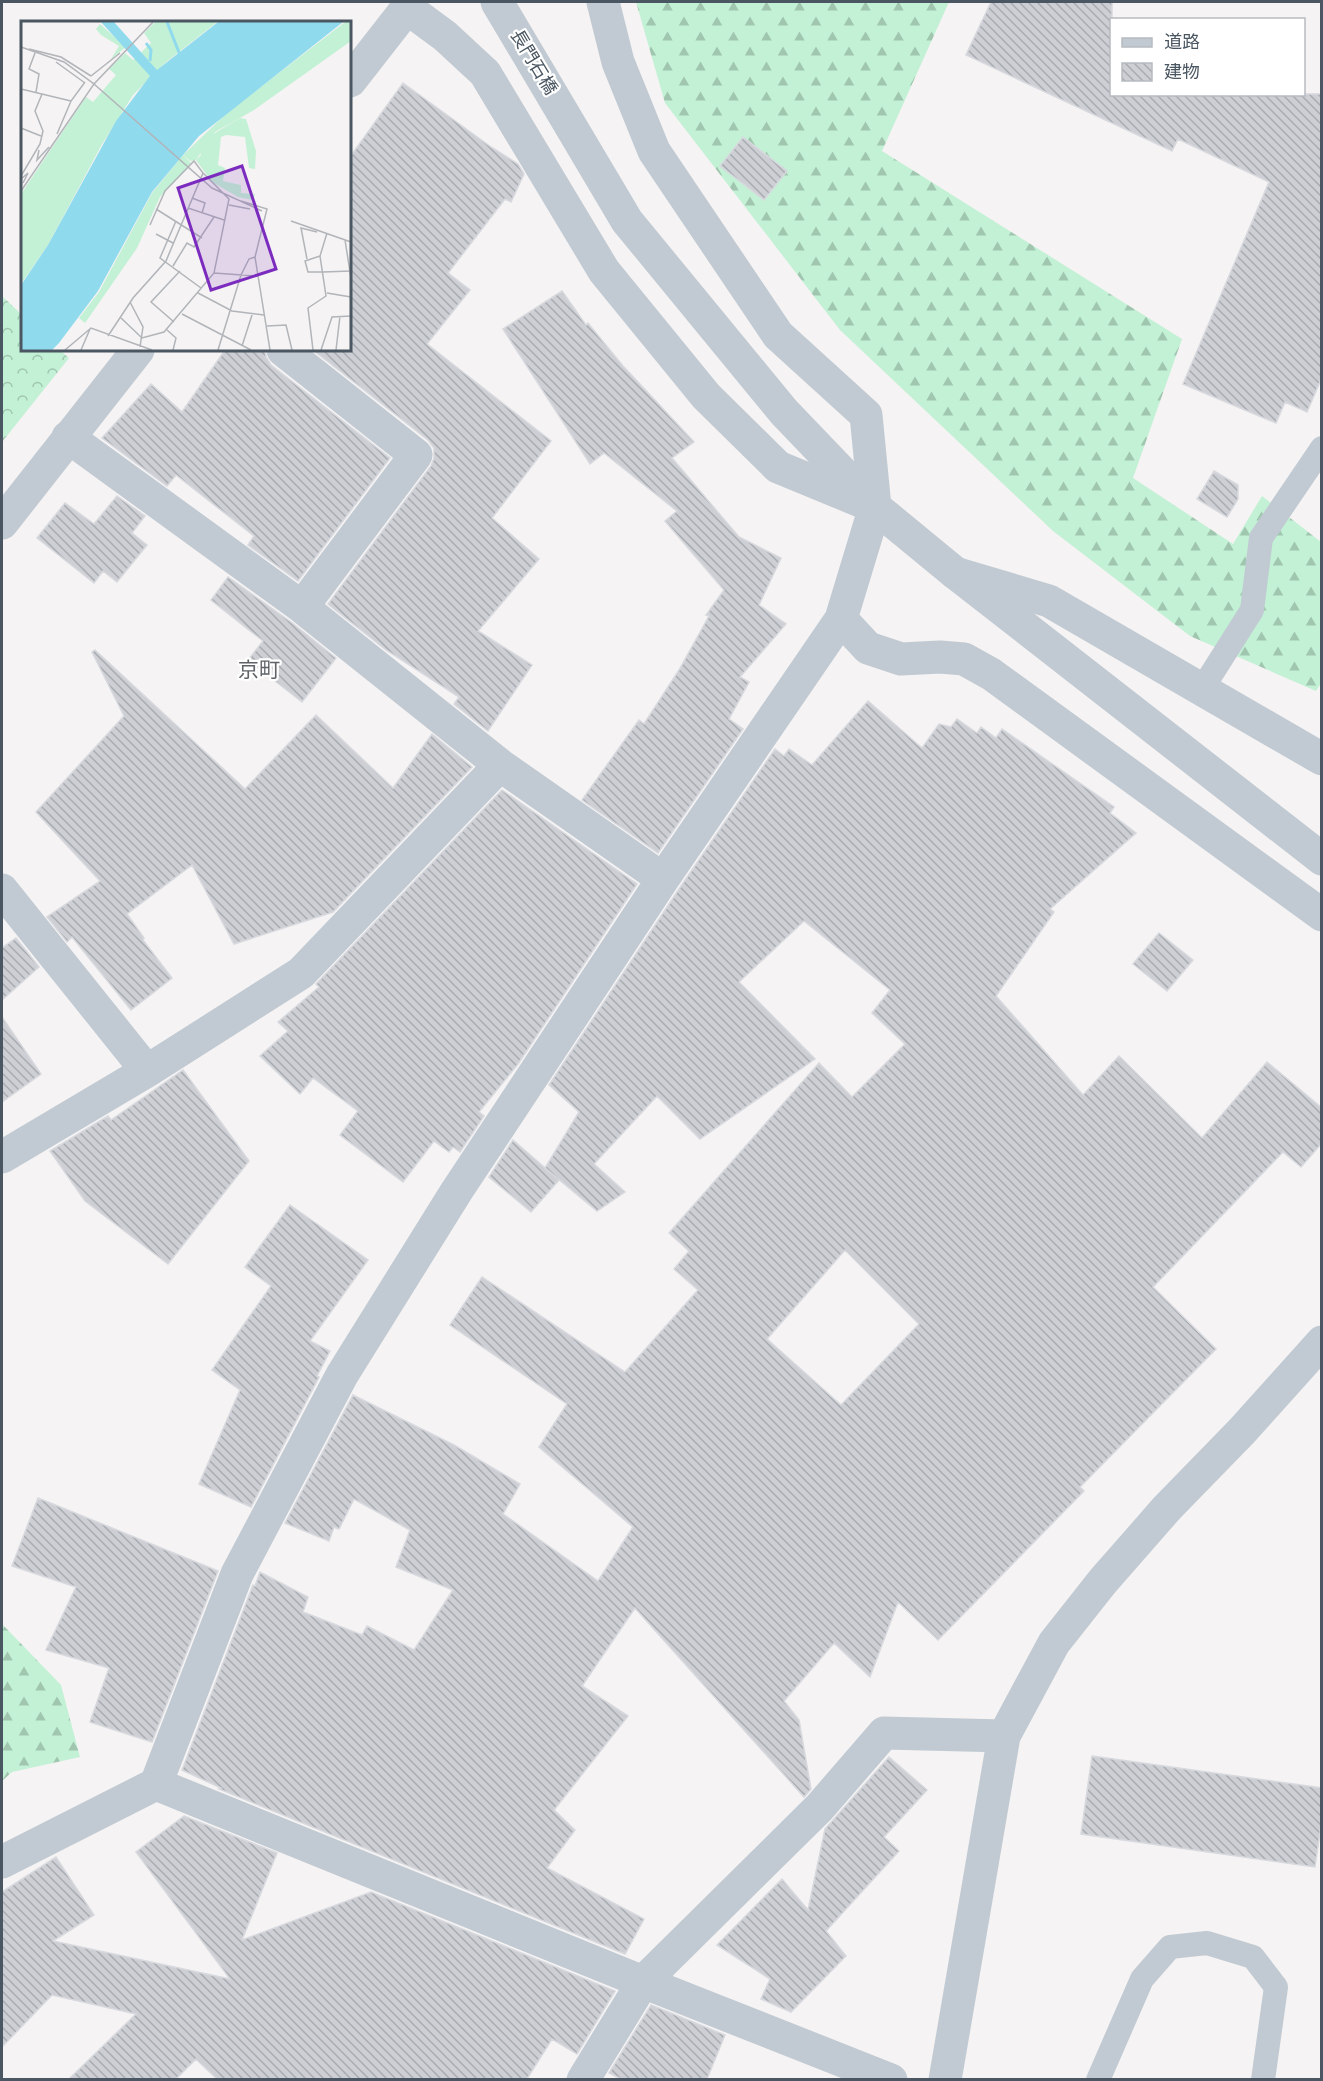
<svg xmlns="http://www.w3.org/2000/svg" width="1323" height="2081" viewBox="0 0 1323 2081" font-family="Signika,'Noto Sans JP',sans-serif">
  <style>
    .forest { fill: url(#forest-firs) }
    .park { fill: url(#park-crowns) }
    .building { fill: url(#building-back-hatch); stroke: #d7d9de; stroke-width: 1.5; fill-rule: evenodd }
    .lines { fill: none; stroke-linecap: round; stroke-linejoin: round }
    .service { stroke: #c1cad2; stroke-width: 24 }
    .minor { stroke: #c1cad2; stroke-width: 33 }
    .tertiary { stroke: #c1cad2; stroke-width: 33 }
    .labels { text-anchor: middle; stroke-width: 4.5; stroke-linejoin: round; paint-order: stroke }
    .street-label { font-size: 18px; fill: #4a5661; stroke: #fff }
    .quarter-label { font-size: 21px; fill: #5f6368; stroke: #fff }
    .inset-river { fill: none; stroke: #90daee; stroke-width: 3 }
    .inset-road { fill: none; stroke: #b1b4b9; stroke-width: 1.5 }
    .view { fill: #7b2cbf; fill-opacity: 0.15; stroke: #7b2cbf; stroke-width: 3 }
    .inset-edge { fill: none; stroke: #4a5661; stroke-width: 3 }
  </style>
  <defs>
    <pattern id="forest-firs" width="22" height="20" patternUnits="userSpaceOnUse" patternTransform="scale(1.5)"><rect width="22" height="20" fill="#c3f1d5"/><path d="M5 1l3.5 6h-7zM16 11l3.5 6h-7z" fill="#a0c6b0"/></pattern>
    <pattern id="park-crowns" width="20" height="18" patternUnits="userSpaceOnUse" patternTransform="scale(1.5)"><rect width="20" height="18" fill="#c3f1d5"/><path d="M2 6a3 3 0 1 1 6 0M12 15a3 3 0 1 1 6 0" fill="none" stroke="#a0c6b0"/></pattern>
    <pattern id="building-back-hatch" width="6" height="6" patternUnits="userSpaceOnUse" patternTransform="scale(1.5)"><rect width="6" height="6" fill="#cdcfd5"/><path d="M-1 5l2 2M0 0l6 6M5-1l2 2" fill="none" stroke="#a8abb0"/></pattern>
  </defs>
  <rect width="100%" height="100%" fill="#f5f3f3"/>
  <path class="forest" d="M 636,2 L 949,2 L 882,151 L 1182,339 L 1133,478 L 1233,544 L 1262,496 L 1321,542 L 1322,682 L 1316,691 L 1190,636 L 1053,531 L 840,330 L 665,103 Z
    M 2,1624 L 61,1685 L 80,1757 L 12,1772 L 2,1781 Z"/>
  <path class="park" d="M 2,296 L 22,315 L 22,350 L 60,350 L 69,358 L 2,442 Z"/>
  <path class="building" d="M 991,2 L 1112,2 L 1112,94 L 1322,94 L 1322,377 L 1307,412 L 1285,402 L 1276,423 L 1183,384 L 1269,182 L 1178,139 L 1172,151 L 966,55 Z
    M 403,83 L 491,147 L 518,164 L 524,174 L 511,202 L 505,199 L 448,273 L 470,290 L 427,344 L 551,441 L 492,518 L 539,559 L 478,631 L 532,665 L 488,731 L 454,704 L 459,697 L 386,650 L 328,604 L 431,466 L 434,458 L 434,448 L 428,440 L 313,350 L 350,350 L 350,157 Z
    M 743,137 L 787,171 L 764,200 L 720,166 Z
    M 562,291 L 586,325 L 588,323 L 623,366 L 694,442 L 672,458 L 739,537 L 781,558 L 759,605 L 786,624 L 740,677 L 749,682 L 729,719 L 743,729 L 658,853 L 582,800 L 639,720 L 644,724 L 679,670 L 709,616 L 706,615 L 724,590 L 665,521 L 677,511 L 604,453 L 590,464 L 503,329 Z
    M 225,350 L 265,350 L 266,357 L 271,365 L 390,458 L 298,581 L 248,545 L 254,536 L 176,475 L 167,486 L 102,438 L 151,384 L 182,412 Z
    M 1214,471 L 1238,485 L 1238,499 L 1227,517 L 1197,499 Z
    M 117,496 L 145,516 L 132,533 L 147,545 L 117,582 L 103,571 L 94,583 L 37,538 L 65,503 L 94,524 Z
    M 228,577 L 291,622 L 336,658 L 302,702 L 248,660 L 263,641 L 211,600 Z
    M 95,650 L 245,789 L 316,715 L 393,788 L 432,734 L 472,767 L 333,912 L 234,944 L 192,865 L 127,914 L 144,938 L 143,940 L 172,978 L 131,1010 L 72,937 L 67,942 L 47,917 L 100,881 L 36,812 L 124,716 L 92,652 Z
    M 868,701 L 922,748 L 939,724 L 951,727 L 957,719 L 977,733 L 981,727 L 996,738 L 1002,729 L 1114,807 L 1110,813 L 1136,833 L 1050,909 L 1054,912 L 996,996 L 1083,1095 L 1119,1056 L 1202,1138 L 1267,1062 L 1322,1108 L 1322,1143 L 1301,1167 L 1283,1152 L 1153,1287 L 1216,1349 L 1080,1487 L 1084,1491 L 938,1640 L 898,1602 L 870,1677 L 834,1643 L 784,1701 L 799,1720 L 811,1789 L 804,1797 L 635,1608 L 582,1686 L 628,1716 L 554,1810 L 575,1830 L 547,1868 L 644,1919 L 625,1954 L 219,1789 L 221,1788 L 182,1770 L 253,1585 L 255,1586 L 260,1572 L 308,1597 L 303,1612 L 362,1635 L 367,1626 L 414,1650 L 453,1590 L 396,1567 L 410,1530 L 354,1499 L 339,1529 L 334,1527 L 329,1541 L 285,1523 L 353,1395 L 454,1445 L 520,1484 L 503,1514 L 598,1581 L 633,1527 L 539,1447 L 567,1404 L 450,1325 L 482,1277 L 625,1372 L 698,1290 L 674,1269 L 689,1251 L 669,1233 L 819,1063 L 852,1097 L 905,1044 L 872,1013 L 890,990 L 804,921 L 739,982 L 815,1059 L 700,1139 L 657,1096 L 594,1164 L 625,1192 L 597,1211 L 545,1168 L 579,1112 L 549,1085 L 679,889 L 775,749 L 784,756 L 789,749 L 812,765 ZM 845,1250 L 919,1324 L 841,1405 L 767,1339 Z
    M 502,790 L 637,884 L 518,1064 L 479,1112 L 484,1116 L 460,1152 L 453,1147 L 449,1152 L 434,1141 L 403,1182 L 340,1135 L 358,1111 L 313,1078 L 300,1094 L 260,1056 L 288,1031 L 278,1022 L 319,987 L 316,984 Z
    M 1159,933 L 1193,960 L 1167,991 L 1133,964 Z
    M 16,938 L 39,967 L 2,1000 L 2,948 Z
    M 2,1017 L 41,1074 L 2,1102 Z
    M 183,1070 L 249,1161 L 168,1264 L 85,1201 L 50,1151 L 108,1116 L 111,1120 Z
    M 513,1140 L 559,1180 L 531,1212 L 489,1177 Z
    M 290,1205 L 368,1260 L 310,1341 L 330,1351 L 317,1376 L 319,1377 L 251,1507 L 199,1484 L 240,1390 L 212,1370 L 271,1286 L 245,1267 Z
    M 38,1498 L 218,1571 L 152,1742 L 90,1722 L 109,1668 L 46,1650 L 76,1587 L 12,1566 Z
    M 1092,1756 L 1322,1788 L 1322,1819 L 1315,1867 L 1081,1834 Z
    M 889,1757 L 927,1790 L 884,1837 L 899,1851 L 826,1931 L 846,1956 L 791,2012 L 761,1999 L 770,1979 L 717,1945 L 782,1879 L 808,1910 L 825,1829 Z
    M 184,1816 L 277,1853 L 242,1940 L 371,1892 L 615,1991 L 577,2054 L 552,2039 L 527,2079 L 217,2079 L 196,2059 L 176,2079 L 69,2079 L 136,2014 L 52,1995 L 2,2047 L 2,1892 L 56,1857 L 94,1915 L 53,1941 L 230,1979 L 136,1852 Z
    M 651,2005 L 725,2035 L 707,2079 L 621,2079 L 609,2073 Z"/>
  <g class="lines">
    <path class="service" d="M 1202,689 L 1252,610 L 1261,538 L 1322,448
      M 1098,2080 L 1142,1979 L 1170,1947 L 1207,1943 L 1253,1957 L 1276,1987 L 1263,2080"/>
    <path class="minor" d="M 283,350 L 416,455 L 302,607
      M 68,437 L 302,607 L 500,765 L 663,879
      M 955,573 L 1049,601 L 1322,759
      M 841,619 L 868,648 L 901,659 L 940,657 L 964,659 L 991,674 L 1322,915
      M 2,890 L 147,1071
      M 2,1157 L 147,1071 L 301,973 L 500,765
      M 156,1784 L 643,1982 L 891,2080
      M 2,1862 L 156,1784 L 237,1574 L 342,1375 L 456,1192 L 663,879 L 841,619 L 875,507
      M 583,2080 L 643,1982 L 820,1807 L 884,1733 L 1004,1736"/>
    <path class="tertiary" d="M 497,2 L 627,221 L 784,412 L 875,507 L 954,572 L 1322,859
      M 407,8 L 445,36 L 485,73 L 604,271 L 706,396 L 778,467 L 875,507 L 866,415 L 778,335 L 654,151 L 618,62 L 603,2
      M 350,81 L 407,8 L 409,2
      M 2,523 L 138,350
      M 945,2080 L 1004,1736 L 1054,1643 L 1103,1581 L 1167,1508 L 1242,1431 L 1322,1342"/>
  </g>
  <g class="labels">
    <g class="street-label">
      <text transform="translate(534 62) rotate(59)" y="6">長門石橋</text>
    </g>
    <g class="quarter-label">
      <text x="259" y="677">京町</text>
    </g>
  </g>
  <g transform="translate(21 21)">
    <rect width="330" height="330" fill="#f5f3f3"/>
    <path d="M 134,1 L 196,1 L 144,42 L 112,74 L 80,125 L 27,224 L 0,263 L 0,173 L 65,76 L 72,81 L 95,54 L 88,48 L 104,32 L 112,39 L 130,22 L 123,12 ZM 324,1 L 330,1 L 330,20 L 233,89 L 194,111 L 175,139 L 169,140 L 162,134 L 206,92 ZM 79,3 L 105,26 L 90,38 L 98,25 L 80,14 L 75,8 Z" fill="#c3f1d5"/>
    <path d="M 219,97 L 225,98 L 235,130 L 234,148 L 228,147 L 224,116 L 205,114 L 200,116 L 197,144 L 204,147 L 202,160 L 220,164 L 220,172 L 234,173 L 232,179 L 217,176 L 191,161 L 175,139 L 180,134 L 178,126 L 189,115 Z" fill="#c3f1d5"/>
    <path d="M 162,134 L 170,142 L 139,176 L 116,227 L 64,302 L 58,297 L 78,271 L 131,172 Z" fill="#c3f1d5"/>
    <path d="M 80,1 L 93,1 L 136,49 L 197,1 L 322,1 L 178,115 L 131,171 L 77,270 L 38,322 L 31,329 L 0,329 L 0,264 L 27,224 L 95,100 L 129,55 Z" fill="#90daee"/>
    <path class="inset-river" d="M 146,1 L 159,34M 125,22 L 130,29 L 129,40"/>
    <path class="inset-road" d="M 132,1 L 73,63 L 191,167 L 241,190M 0,26 L 43,41 L 73,63 L 0,170M 8,28 L 40,36 L 70,55M 14,32 L 8,48 L 18,53 L 15,71M 35,41 L 64,62M 70,55 L 99,32M 0,68 L 50,80M 0,107 L 20,115M 36,113 L 50,80 L 64,61M 18,129 L 16,139 L 28,126M 0,155 L 19,123 L 22,110 L 14,90 L 21,73M 0,158 L 7,152 L 2,162M 171,177 L 184,182 L 181,192M 220,180 L 246,188 L 234,236 L 249,329M 208,184 L 229,188M 167,187 L 203,199M 135,188 L 181,217M 155,200 L 139,237 L 180,267M 270,200 L 330,221M 135,213 L 152,222M 324,219 L 330,257M 299,235 L 284,240 L 287,251 L 302,251M 286,238 L 280,207 L 296,211M 152,245 L 166,222 L 173,226 L 193,196M 302,251 L 330,250M 193,252 L 236,255M 177,272 L 211,290 L 243,294M 306,272 L 330,276M 109,281 L 122,306 L 119,326M 161,293 L 230,329M 100,297 L 121,317 L 143,311 L 193,252 L 208,178 L 182,152M 153,301 L 130,281 L 159,250M 246,305 L 265,304 L 271,329M 146,309 L 155,317 L 152,329M 87,315 L 112,277 L 145,240 L 182,152 L 173,140 L 144,170 L 129,204M 221,325 L 231,294M 44,329 L 70,307 L 131,329M 60,329 L 69,308M 197,329 L 220,254 L 228,238 L 234,236M 292,329 L 287,287 L 305,275 L 299,235 L 306,212M 300,329 L 311,296 L 330,295M 315,329 L 319,295"/>
    <path class="view" d="M 221,145 L 255,248 L 190,269 L 157,167 Z"/>
    <rect width="330" height="330" class="inset-edge"/>
  </g>
  <rect width="1323" height="2081" fill="none" stroke="#4a5661" stroke-width="6"/>
  <rect x="1110" y="18" width="195" height="78" fill="#ffffff" stroke="#b7bbc0" stroke-width="1.5"/>
  <rect x="1122" y="38" width="30" height="9" fill="#c1cad2" stroke="#b7bbc0" stroke-width="1.5"/>
  <text x="1164" y="48" font-size="18" fill="#4a5661">道路</text>
  <rect x="1122" y="63" width="30" height="18" fill="url(#building-back-hatch)" stroke="#b7bbc0" stroke-width="1.5"/>
  <text x="1164" y="78" font-size="18" fill="#4a5661">建物</text>
</svg>
